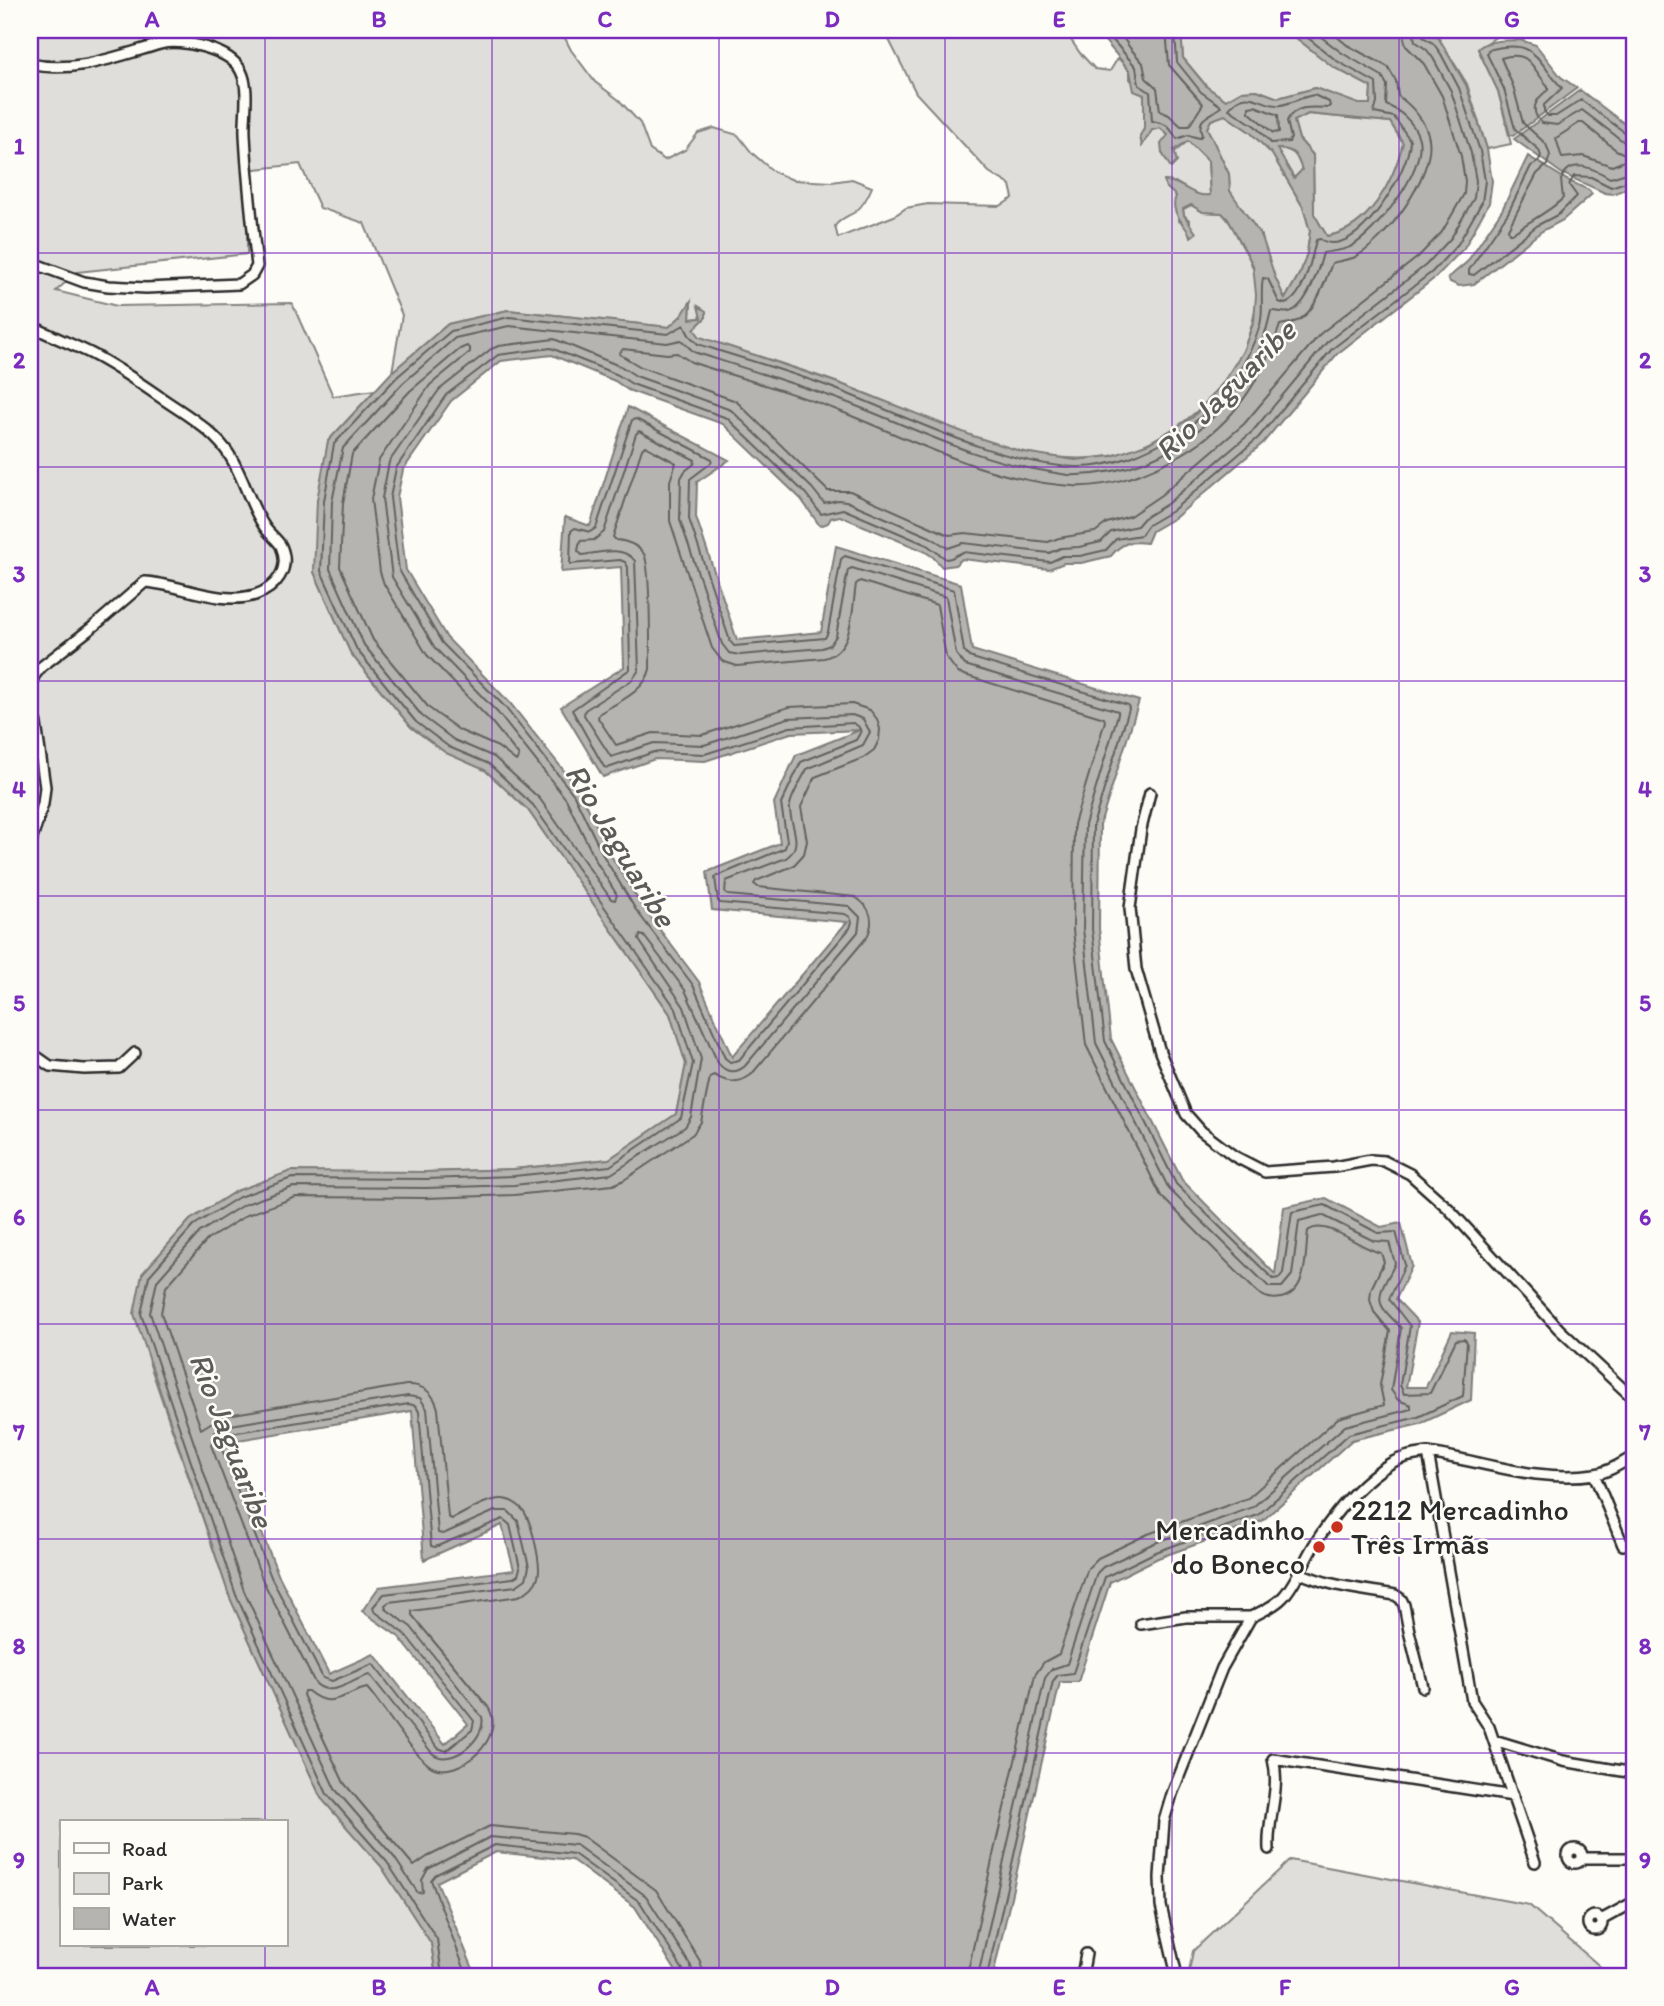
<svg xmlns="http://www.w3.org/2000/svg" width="1664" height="2006" viewBox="0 0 1664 2006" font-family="Itim,sans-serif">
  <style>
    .green { fill: #dfdeda; stroke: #858482; stroke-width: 2; fill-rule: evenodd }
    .water { fill: #b5b4b1; stroke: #7e7d7b; stroke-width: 2; fill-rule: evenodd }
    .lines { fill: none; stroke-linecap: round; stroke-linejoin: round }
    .shore { stroke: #626261; stroke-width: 2 }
    .minor-casing { stroke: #2b2b2b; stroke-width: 14 }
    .minor { stroke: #fdfcf7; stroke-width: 9 }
    .grid { fill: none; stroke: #7b2cbf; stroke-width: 2; stroke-opacity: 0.55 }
    .poi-dot { fill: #c8321e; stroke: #fdfcf7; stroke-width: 2.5 }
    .labels { text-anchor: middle; stroke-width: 5; stroke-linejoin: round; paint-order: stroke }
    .poi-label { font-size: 30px; fill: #2b2b2b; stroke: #fdfcf7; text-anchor: start }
    .water-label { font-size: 32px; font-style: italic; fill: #5b5b5a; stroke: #fdfcf7 }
    .neatline { fill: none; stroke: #7b2cbf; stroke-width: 2.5 }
    .grid-label { font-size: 23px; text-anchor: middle; font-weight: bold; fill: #7b2cbf }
  </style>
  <rect width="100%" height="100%" fill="#fdfcf7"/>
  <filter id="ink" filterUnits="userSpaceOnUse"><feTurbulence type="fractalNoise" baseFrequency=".0143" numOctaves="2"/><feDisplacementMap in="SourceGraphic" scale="14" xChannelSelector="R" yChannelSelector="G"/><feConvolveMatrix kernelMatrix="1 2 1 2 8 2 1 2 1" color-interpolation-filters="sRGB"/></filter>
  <g filter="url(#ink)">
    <path class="green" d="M 30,30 L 561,30 L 571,50 L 595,82 L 619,100 L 640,123 L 650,150 L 665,160 L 685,150 L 698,133 L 714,128 L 738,135 L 752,153 L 774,172 L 793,180 L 832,182 L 852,179 L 872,187 C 868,197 863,206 855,212 C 847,217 841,218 835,226 L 838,238 L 894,216 L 906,208 L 928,204 L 1000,206 L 1013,198 L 1010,185 L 989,172 L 916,93 L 884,30 L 1064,30 L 1080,53 L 1095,69 L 1110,71 L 1118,58 L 1130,71 L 1130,79 L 1144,94 L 1144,129 L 1140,136 L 1142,145 L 1152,130 L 1160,128 L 1168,135 L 1162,153 L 1166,159 L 1188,141 L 1208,161 L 1210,195 L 1200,197 L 1175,182 L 1166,187 L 1177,196 L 1179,221 L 1186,227 L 1190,236 L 1190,221 L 1184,215 L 1183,209 L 1191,205 L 1203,212 L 1222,213 C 1231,222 1236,233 1241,244 C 1244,250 1249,256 1251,263 C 1263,289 1254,321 1245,346 C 1234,377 1201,412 1173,429 C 1154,440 1133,452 1110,456 C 1019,471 924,414 841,384 C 795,367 747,353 700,337 L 693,330 L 706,317 L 699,307 L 701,318 L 690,319 L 691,302 L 683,315 L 669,327 L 508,310 L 448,324 L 392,372 L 402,315 L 364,223 L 320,208 L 300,164 L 247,170 L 247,254 L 77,272 L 56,291 L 117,306 L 292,303 L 333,396 L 375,390 L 328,441 L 314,572 L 351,654 L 411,727 L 446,753 L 485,770 L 528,810 L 670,1014 L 686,1064 L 676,1114 L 609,1159 L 514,1169 L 426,1172 L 236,1191 L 190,1220 L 142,1274 L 150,1365 L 230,1598 L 321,1798 L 381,1866 L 431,1943 L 436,1976 L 30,1976 ZM 61,1822 L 285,1822 L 285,1945 L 61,1945 Z
      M 1181,30 L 1286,30 L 1333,67 L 1371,87 L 1370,104 L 1359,105 L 1315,88 L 1278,98 L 1257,90 L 1242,91 L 1226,100 L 1207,87 L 1183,58 Z
      M 1423,30 L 1506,30 L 1478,49 L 1498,91 L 1511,144 L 1487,149 L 1467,84 L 1438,37 Z
      M 1308,114 L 1390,122 L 1403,143 C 1394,181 1370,229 1327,236 L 1314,214 L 1313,155 L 1299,139 L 1294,121 Z
      M 1225,115 L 1250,132 L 1272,154 L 1303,207 L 1310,231 L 1307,253 L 1301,271 L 1285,299 L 1243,212 L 1230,191 L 1229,174 L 1207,128 L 1211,120 Z
      M 1276,149 C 1294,149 1297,154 1302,170 L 1294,178 Z
      M 1290,1860 L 1529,1905 L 1611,1976 L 1188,1976 L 1193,1951 Z"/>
    <path class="water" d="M 1101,30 L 1181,30 L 1183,58 L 1207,87 L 1226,100 L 1242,91 L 1257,90 L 1278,98 L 1315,88 L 1359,104 L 1370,104 L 1371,87 L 1333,67 L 1286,30 L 1423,30 L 1438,37 L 1466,85 L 1487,149 L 1492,181 L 1489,203 L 1464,248 L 1436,277 L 1337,354 L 1263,443 L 1176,517 L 1152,531 L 1147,543 C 1130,541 1122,542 1111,556 L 1081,563 L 1064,563 L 1049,569 L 962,559 L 955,565 L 942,567 L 933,557 L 924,551 L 840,516 L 831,518 L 828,523 L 820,526 L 801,499 L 723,424 L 628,390 L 615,381 L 552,355 L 501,361 L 451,401 L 403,470 L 397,497 L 406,570 L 447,638 L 510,703 L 580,791 L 610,854 L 642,906 L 699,982 L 732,1057 L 847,922 L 712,910 L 707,872 L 780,843 L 774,803 L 796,755 L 860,730 L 791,733 L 705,761 L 655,759 L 603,777 L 561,707 L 624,667 L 621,567 L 561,572 L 565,517 L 590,526 L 628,407 L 729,460 L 697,482 L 696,517 L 737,640 L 821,632 L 836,546 L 961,584 L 972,650 L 1139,701 L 1100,825 L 1099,928 L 1111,1039 L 1182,1180 L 1275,1274 L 1284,1207 L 1326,1198 L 1381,1227 L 1401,1223 L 1412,1266 L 1396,1299 L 1418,1322 L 1406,1387 L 1426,1387 L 1452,1331 L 1474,1333 L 1471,1400 L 1420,1424 L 1352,1440 L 1262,1521 L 1158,1558 L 1110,1582 L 1078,1682 L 1060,1682 L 993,1976 L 679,1976 L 635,1907 L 572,1860 L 496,1852 L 437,1882 L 474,1971 L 473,1976 L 436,1976 L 431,1943 L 381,1866 L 321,1798 L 230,1598 L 134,1314 L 142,1274 L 190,1220 L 236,1191 L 291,1171 L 426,1172 L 514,1169 L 609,1159 L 676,1114 L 686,1064 L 670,1014 L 528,810 L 485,770 L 446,753 L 411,727 L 351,654 L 314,572 L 317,500 L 328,441 L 392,372 L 448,324 L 508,310 L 669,327 L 682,315 L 691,301 L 690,319 L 701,318 L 698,306 L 706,311 L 706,317 L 694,329 L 700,337 L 841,384 L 973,436 L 1023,452 L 1075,460 L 1112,456 L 1149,443 L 1193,417 L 1222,384 L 1243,351 L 1254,321 L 1256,295 L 1253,265 L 1228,219 L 1222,213 L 1203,212 L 1191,205 L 1183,209 L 1184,215 L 1196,233 L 1191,237 C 1184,222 1169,213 1176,196 L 1166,187 L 1164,181 C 1181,180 1192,198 1210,195 L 1208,161 L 1188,141 L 1174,150 L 1177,162 L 1171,168 L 1162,153 L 1161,144 L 1168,135 L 1160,128 L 1152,130 L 1142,146 L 1140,136 L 1144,129 L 1144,95 L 1134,91 L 1130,71 L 1105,41 ZM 1308,114 L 1390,122 L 1403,143 C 1394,180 1369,230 1327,236 L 1314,214 L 1313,155 L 1299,139 L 1294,121 ZM 1225,115 L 1250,132 L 1272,154 L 1303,207 L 1310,231 L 1307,253 L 1301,271 L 1285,299 L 1275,277 L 1262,237 L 1230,191 L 1229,174 L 1207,128 L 1211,120 ZM 1277,149 C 1294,148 1297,155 1302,170 L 1294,178 ZM 412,1411 L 424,1560 L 502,1525 L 514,1570 L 379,1587 L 362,1611 L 399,1637 L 468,1724 L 445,1744 L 374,1654 L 329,1674 L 278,1574 L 226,1442 Z
      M 1520,40 L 1536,45 L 1561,77 L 1577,88 L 1513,136 L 1510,135 L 1498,91 L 1478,49 C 1487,39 1507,41 1520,40 Z
      M 1580,90 L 1634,131 L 1634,185 L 1613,194 L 1605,193 L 1561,173 L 1514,139 Z
      M 1528,156 L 1567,180 L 1589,190 L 1592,194 L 1563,220 L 1542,231 L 1474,284 L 1459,286 L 1450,282 L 1448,278 L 1467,262 L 1502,210 Z"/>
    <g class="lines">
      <path class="shore" d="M 1109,30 L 1111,38 L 1136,67 L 1139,85 L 1150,92 L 1152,121 C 1168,124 1168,125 1177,139 L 1188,135 L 1199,138 L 1202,135 C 1195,115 1213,117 1221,106 L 1201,92 L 1177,62 L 1175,30
        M 1118,30 L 1130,48 L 1143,63 L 1146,78 L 1157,88 L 1160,111 L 1169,115 L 1181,126 L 1189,126 L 1203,104 L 1169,65 L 1166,30
        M 1312,30 L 1342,53 L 1382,76 L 1387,85 L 1386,105 C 1400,110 1415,123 1419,139 C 1426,171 1376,233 1350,247 C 1343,251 1331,251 1323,253 C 1319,268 1308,304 1292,311 C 1285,315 1278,310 1271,311 C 1252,403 1172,473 1077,475 C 1066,476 1055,473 1045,471 C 971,460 905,423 835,398 C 789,382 741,367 694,352 L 681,340 L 667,343 L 509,326 L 455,338 L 403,383 L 343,448 L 332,502 L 330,569 L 364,645 L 422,716 L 454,740 L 494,757 L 540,799 L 611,899 L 615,900 L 617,895 L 596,861 L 566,799 L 498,713 L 435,648 L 392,577 L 382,498 L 389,462 L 439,390 L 491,349 L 499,346 L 554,339 L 622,367 L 636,376 L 731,410 L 812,488 L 824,503 L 838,500 L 846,501 L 930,537 L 948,548 L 963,543 L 1049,553 L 1061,548 L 1079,547 L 1101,542 L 1111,532 L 1137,526 L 1144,518 L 1167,504 L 1252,432 L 1327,342 L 1426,265 L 1451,238 L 1474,198 L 1476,181 L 1471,153 L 1451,91 L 1433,58 L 1427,50 L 1415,41 L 1413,30
        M 1329,30 L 1347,45 L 1388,67 L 1396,81 L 1398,96 C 1411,105 1427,122 1429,139 C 1435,175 1385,243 1353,258 C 1346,260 1339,261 1332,263 C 1325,281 1316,312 1297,321 C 1292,323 1285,324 1280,325 C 1262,380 1234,423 1184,453 C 1151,472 1112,488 1073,486 C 991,482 912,440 837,410 C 789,391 739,378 691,362 L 677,353 L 667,354 L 623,349 L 619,354 L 641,367 L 736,401 L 828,491 L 850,491 L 949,535 L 965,533 L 1048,542 L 1059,538 L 1095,532 L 1107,523 L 1130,516 L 1161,495 L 1244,424 L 1320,334 L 1418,257 L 1442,232 L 1464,194 L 1465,181 L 1461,156 L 1442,96 L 1424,64 L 1406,46 L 1402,30
        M 1314,95 L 1329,102 L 1330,106 L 1327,108 C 1312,107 1295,105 1287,121 L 1291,138 L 1289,142 L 1271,143 L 1255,126 L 1229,109 C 1247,84 1264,108 1281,105 C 1292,103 1302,97 1314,95 Z
        M 1255,106 L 1278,115 L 1279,132 L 1273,133 L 1249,112 L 1249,107 Z
        M 1579,123 L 1583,123 L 1616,150 L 1627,155 L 1627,160 L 1612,166 L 1583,156 L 1562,158 L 1556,138 Z
        M 1634,135 L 1627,134 L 1581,100 L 1556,116 L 1548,116 L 1544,111 L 1544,105 L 1562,88 C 1534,58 1537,38 1488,50 L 1487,54 L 1504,89 L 1515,129 L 1539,150 L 1541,156 L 1538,162 L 1531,166 L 1508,213 L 1469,270 L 1469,274 L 1474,275 L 1538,225 L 1559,214 L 1577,196 L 1569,185 L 1574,176 L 1591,177 L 1611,187 L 1634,179
        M 1634,144 L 1624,142 L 1582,110 L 1557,125 L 1542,123 C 1529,111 1535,99 1548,90 L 1548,86 C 1531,68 1531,49 1501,58 L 1513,86 L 1523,123 L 1546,144 L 1550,155 L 1547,165 L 1537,174 L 1508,229 L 1509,233 L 1513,233 C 1529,221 1551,211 1563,198 L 1561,180 C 1570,156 1595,169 1610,178 L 1634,171
        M 467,346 L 470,348 L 470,352 L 430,385 L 379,460 L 371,499 L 380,572 L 384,584 L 427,655 L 490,720 L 519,756 L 516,761 L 498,747 L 459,730 L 429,708 L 373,640 L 340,567 L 343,503 L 352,454 L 410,391 L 460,349 Z
        M 408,1396 L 420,1398 L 427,1409 L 438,1533 L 443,1534 L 495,1511 L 508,1511 L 518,1521 L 529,1567 L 526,1579 L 516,1586 L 389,1602 L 385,1605 L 386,1609 L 411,1627 L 482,1717 C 487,1738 451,1769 432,1753 L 370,1675 C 352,1678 333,1700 315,1683 L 263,1581 L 211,1445 L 215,1432 L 225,1426 Z
        M 409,1404 L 416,1406 L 419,1412 L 431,1546 L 435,1547 L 503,1519 L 510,1525 L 520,1568 L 518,1575 L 513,1578 L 384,1594 L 373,1607 L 374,1611 L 404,1633 L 474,1721 L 472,1730 L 446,1751 L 438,1748 L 373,1664 L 332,1681 L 323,1678 L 271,1577 L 220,1444 L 221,1438 L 226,1434 Z
        M 442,1976 L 437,1939 L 387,1862 L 327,1794 L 236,1595 L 141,1314 L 149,1276 L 194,1225 L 239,1197 L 292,1178 L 426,1179 L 514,1176 L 610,1166 L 681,1118 L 693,1063 L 676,1009 L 533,805 L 489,764 L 449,747 L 416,722 L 357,650 L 321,571 L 324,501 L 334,444 L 397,377 L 451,331 L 509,317 L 668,334 L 684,325 L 689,335 L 698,344 C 746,360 796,373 843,392 C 912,419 1000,464 1075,467 C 1112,468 1147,452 1179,433 C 1217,410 1247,368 1260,325 C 1264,310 1260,293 1263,278 L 1268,279 L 1279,302 L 1285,304 C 1304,298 1312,257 1316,240 L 1320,239 C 1355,263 1410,171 1410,140 L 1394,117 L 1374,113 L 1377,103 L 1376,83 L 1337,61 L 1298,30
        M 467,1976 L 431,1880 L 435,1875 L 495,1845 L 574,1854 L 640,1902 L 683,1970 L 684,1976
        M 693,1976 L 691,1966 L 646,1896 L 576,1845 L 490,1837 L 428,1869 L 422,1880 L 423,1892 L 418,1893 L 394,1857 L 335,1789 L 244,1591 L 150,1313 L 157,1281 L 200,1232 L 243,1205 L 293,1187 L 426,1188 L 514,1185 L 611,1174 L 685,1127 L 691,1117 L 701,1059 L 684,1007 L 639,940 L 640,935 L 644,936 L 685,990 L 718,1063 C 726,1073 736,1074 745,1066 L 858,932 L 860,917 L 849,906 L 728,895 L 725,893 L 726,881 L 786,858 C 806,844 788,824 790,805 C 792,794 802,779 807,769 L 863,745 L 870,732 L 863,719 L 852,715 L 788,718 L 704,745 L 654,743 L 611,757 L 584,715 L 585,710 L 632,680 L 639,670 L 635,561 C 623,545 599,553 582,555 L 578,551 L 580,541 L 594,540 L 604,532 L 636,434 L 639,431 L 695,460 L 694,464 L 685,471 L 681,478 L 680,520 L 722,644 L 729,653 L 740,655 L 822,648 L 830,645 L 836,636 L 848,570 L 852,568 L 946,597 L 956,654 L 965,665 L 1118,711 L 1118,714 L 1085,825 L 1083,929 L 1096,1043 L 1169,1189 L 1269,1287 L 1282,1287 L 1292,1275 L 1299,1221 L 1322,1215 L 1374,1241 L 1389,1242 L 1395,1263 C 1391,1275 1375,1292 1382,1306 C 1386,1314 1396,1321 1401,1328 L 1391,1390 L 1398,1400 L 1411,1405 L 1411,1409 L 1345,1426 L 1253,1507 L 1152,1544 L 1103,1567 L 1097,1573 L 1067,1664 L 1052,1669 L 1045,1678 L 978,1976
        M 704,1976 L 700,1961 L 656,1890 L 584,1837 L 574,1834 L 490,1826 L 427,1857 L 414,1866 L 344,1783 L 303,1695 L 304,1691 L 308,1691 C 331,1711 344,1693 367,1688 C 382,1705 416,1759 432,1767 C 458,1780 508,1738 488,1707 L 412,1615 L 412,1611 L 519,1596 C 528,1592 535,1587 538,1577 C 542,1565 531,1518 522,1509 C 517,1503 510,1500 503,1499 C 487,1498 467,1512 452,1519 L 448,1517 L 438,1409 C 434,1393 423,1384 406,1385 L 222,1416 L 201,1429 L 161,1313 L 166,1287 L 207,1240 L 247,1215 L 296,1197 L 426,1198 L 514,1195 L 613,1185 L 624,1180 L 693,1134 L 701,1122 L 710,1077 L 714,1075 C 727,1083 738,1084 751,1075 L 867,937 C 875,921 871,907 855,897 L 758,887 L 754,884 L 756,881 L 793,866 L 804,854 L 807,841 L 801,807 L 815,777 L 863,758 L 874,750 L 879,740 L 880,729 L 877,719 L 870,710 L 852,704 L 789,707 L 702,735 L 653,733 L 616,745 L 598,718 L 599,714 C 617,702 645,692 650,669 C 650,651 651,567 644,554 C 637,544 627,541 616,540 L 613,537 L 642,449 L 645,446 L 676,463 L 670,481 L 670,521 L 712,648 L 722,661 L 737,666 L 824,658 C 854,651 852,609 856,584 L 860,581 L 937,605 L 946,657 L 958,673 L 1104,718 L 1105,721 L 1074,824 L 1073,930 L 1086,1045 L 1161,1196 L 1255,1290 C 1262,1297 1271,1300 1281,1298 C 1309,1292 1305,1252 1308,1231 C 1327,1217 1359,1249 1381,1253 L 1384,1262 L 1371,1289 L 1370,1300 L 1374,1312 L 1390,1331 L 1380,1385 L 1384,1405 L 1338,1418 L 1248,1498 L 1148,1534 L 1098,1558 L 1088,1568 L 1059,1654 L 1044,1662 L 1035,1675 L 994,1851 L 967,1976
        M 987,1976 L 1053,1681 L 1058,1675 L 1073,1673 L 1105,1577 L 1156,1552 L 1258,1515 L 1349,1434 L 1418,1417 L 1463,1396 L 1467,1342 L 1464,1339 L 1456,1340 L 1430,1393 L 1404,1394 L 1400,1385 L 1410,1326 L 1389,1299 L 1405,1265 L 1396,1232 L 1378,1233 L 1325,1205 L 1292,1212 L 1283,1273 L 1279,1278 L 1273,1279 L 1176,1184 L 1105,1041 L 1092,929 L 1093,825 L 1129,709 L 1128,705 L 969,657 L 964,651 L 954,590 L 845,556 L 841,559 L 828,632 L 825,638 L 734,646 L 730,641 L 689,519 L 690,479 L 711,463 L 712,459 L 636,419 L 632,420 L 596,528 L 590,532 L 575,528 L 571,531 L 570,564 L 620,560 L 625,562 L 628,567 L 630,669 L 572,710 L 604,767 L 608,768 L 654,752 L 705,754 L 790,727 L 853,723 L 858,726 L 861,731 L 856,740 L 801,762 L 781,804 L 787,841 L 785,848 L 715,877 L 718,901 L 720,903 L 845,914 L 850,917 L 852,922 L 850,928 L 739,1060 L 730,1062 L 725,1058 L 693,985 L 636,910 L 604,857 L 574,795 L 505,707 L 442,643 L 399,570 L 390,498 L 396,468 L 446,395 L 498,355 L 551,348 L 618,375 L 632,384 L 727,418 L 806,494 L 821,514 L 843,509 L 927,545 L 946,559 L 951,558 L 963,552 L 1050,562 L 1063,556 L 1080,556 L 1106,550 L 1116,539 L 1141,535 L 1148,525 L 1172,511 L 1258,438 L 1332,349 L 1432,272 L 1458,244 L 1482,202 L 1485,181 L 1480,151 L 1459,88 L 1441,54 L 1433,43 L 1423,37 L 1422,30"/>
      <defs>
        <path id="minor" d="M 30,64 C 74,74 118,56 160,44 C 181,38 230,49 241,71 C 250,89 244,114 245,134 C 247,178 252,222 257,266 L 252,275 L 239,284 L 146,288 L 108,286 L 84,282 L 30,262
          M 30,325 C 50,336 72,344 92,354 C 119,368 144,386 169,403 C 189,416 212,431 226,450 C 243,473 248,502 264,526 C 268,533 277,539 281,546 C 291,569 276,588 255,595 C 220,606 180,584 145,582 L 94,626 L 41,667 L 34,676 L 31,689 L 45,787 L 43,804 L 30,845
          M 1150,793 L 1141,829 L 1130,908 L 1136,969 L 1160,1052 L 1186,1114 L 1201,1131 L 1234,1156 L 1265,1172 L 1334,1167 L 1371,1160 L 1384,1161 L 1410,1174 L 1448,1208 L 1559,1329 L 1634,1399
          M 30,1052 L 50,1066 L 84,1069 L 119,1068 L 135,1053
          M 1428,1453 L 1472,1701 L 1489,1727 L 1535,1862
          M 1594,1474 L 1623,1545
          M 1298,1572 C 1330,1587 1361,1589 1395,1595 L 1401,1599 L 1404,1605 L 1409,1631 L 1423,1687
          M 1141,1624 L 1186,1617 L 1251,1617 C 1261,1612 1275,1606 1283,1597 C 1296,1583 1304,1561 1314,1545 C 1333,1515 1360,1482 1391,1463 C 1403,1456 1415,1455 1428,1453 C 1482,1461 1539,1483 1595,1474 C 1609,1472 1622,1463 1634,1456
          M 1494,1740 L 1563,1761 L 1634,1773
          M 1269,1849 C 1267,1818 1281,1789 1273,1759 L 1513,1796
          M1568 1856a7 7 0 1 1 14 0a7 7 0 1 1-14 0Z
          M 1582,1858 L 1634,1858
          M1588 1923a7 7 0 1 1 14 0a7 7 0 1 1-14 0Z
          M 1601,1920 L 1634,1902
          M 1082,1976 L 1086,1954
          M 1177,1976 L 1161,1906 L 1160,1877 L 1164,1821 L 1172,1794 L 1222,1668 L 1251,1617"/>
      </defs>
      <use href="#minor" class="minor-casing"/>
      <use href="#minor" class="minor"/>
    </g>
  </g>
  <path class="grid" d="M 265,30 L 265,1822M 492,30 L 492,1976M 719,30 L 719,1976M 945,30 L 945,1976M 1172,30 L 1172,1976M 1399,30 L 1399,1976M 30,253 L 1634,253M 30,467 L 1634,467M 30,681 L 1634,681M 30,896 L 1634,896M 30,1110 L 1634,1110M 30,1324 L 1634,1324M 30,1539 L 1634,1539M 30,1753 L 1634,1753M 265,1945 L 265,1976"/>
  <g class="poi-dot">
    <circle cx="1337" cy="1527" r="7"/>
    <circle cx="1319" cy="1547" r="7"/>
  </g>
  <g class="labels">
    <g class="poi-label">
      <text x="1351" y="1520">2212 Mercadinho<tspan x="1351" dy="34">Três Irmãs</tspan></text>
      <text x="1305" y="1540" text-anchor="end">Mercadinho<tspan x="1305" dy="34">do Boneco</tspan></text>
    </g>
    <g class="water-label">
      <text transform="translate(1225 390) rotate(-45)" y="11">Rio Jaguaribe</text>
      <text transform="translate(621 845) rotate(59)" y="11">Rio Jaguaribe</text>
      <text transform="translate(232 1440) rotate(69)" y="11">Rio Jaguaribe</text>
    </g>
  </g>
  <rect width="1664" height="2006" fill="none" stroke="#fdfcf7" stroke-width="77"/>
  <rect x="60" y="1820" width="228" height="126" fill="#fdfcf7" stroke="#a9a8a5" stroke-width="2"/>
  <rect x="74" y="1843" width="35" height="10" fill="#fdfcf7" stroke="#a9a8a5" stroke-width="2"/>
  <text x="122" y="1856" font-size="21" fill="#2b2b2b">Road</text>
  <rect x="74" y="1873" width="35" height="21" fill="#dfdeda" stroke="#a9a8a5" stroke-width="2"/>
  <text x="122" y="1890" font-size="21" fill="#2b2b2b">Park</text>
  <rect x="74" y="1908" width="35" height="21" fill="#b5b4b1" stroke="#a9a8a5" stroke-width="2"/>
  <text x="122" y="1926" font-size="21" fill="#2b2b2b">Water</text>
  <rect x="38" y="38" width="1588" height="1930" class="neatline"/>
  <g class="grid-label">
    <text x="152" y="27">A</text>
    <text x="379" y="27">B</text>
    <text x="605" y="27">C</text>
    <text x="832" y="27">D</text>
    <text x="1059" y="27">E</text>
    <text x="1285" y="27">F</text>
    <text x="1512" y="27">G</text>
    <text x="19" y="154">1</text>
    <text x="1645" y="154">1</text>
    <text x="19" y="368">2</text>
    <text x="1645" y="368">2</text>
    <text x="19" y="582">3</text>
    <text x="1645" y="582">3</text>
    <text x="19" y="797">4</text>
    <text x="1645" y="797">4</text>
    <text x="19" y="1011">5</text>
    <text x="1645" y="1011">5</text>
    <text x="19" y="1225">6</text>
    <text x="1645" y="1225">6</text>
    <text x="19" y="1440">7</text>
    <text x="1645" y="1440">7</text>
    <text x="19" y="1654">8</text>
    <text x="1645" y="1654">8</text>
    <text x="19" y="1868">9</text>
    <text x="1645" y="1868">9</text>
    <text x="152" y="1995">A</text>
    <text x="379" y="1995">B</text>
    <text x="605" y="1995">C</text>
    <text x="832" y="1995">D</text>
    <text x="1059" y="1995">E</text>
    <text x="1285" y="1995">F</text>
    <text x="1512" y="1995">G</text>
  </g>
</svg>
